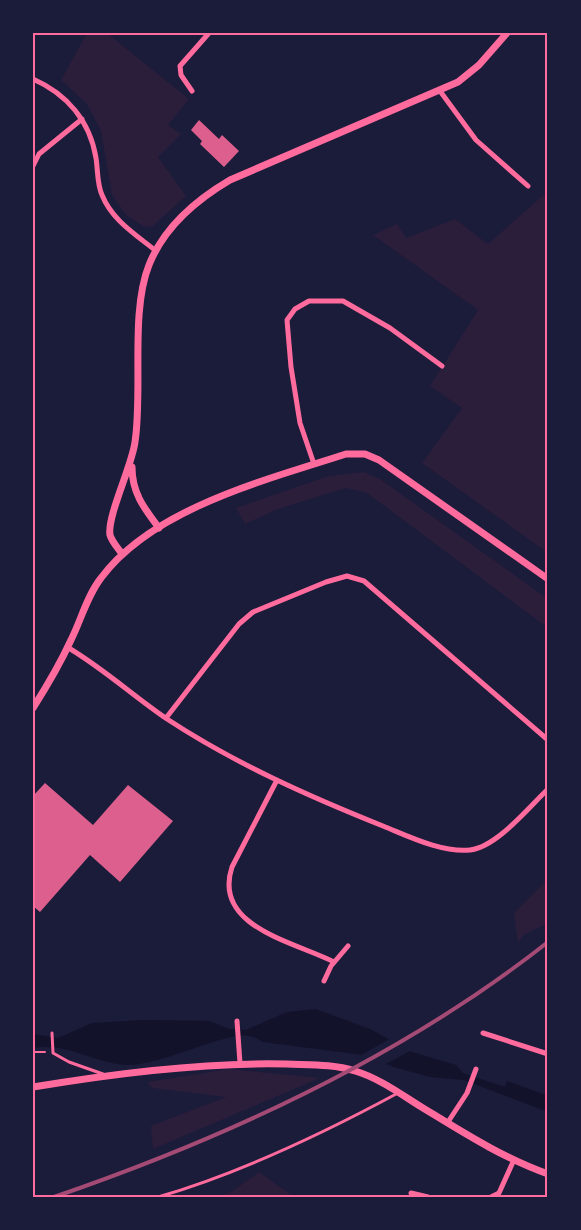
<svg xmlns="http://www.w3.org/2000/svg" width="581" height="1230" viewBox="0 0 581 1230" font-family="Jost,sans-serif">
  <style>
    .green { fill: #2a1e3b }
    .water { fill: #12122b }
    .pier { fill: #1b1b3a }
    .building { fill: #dd5f8e }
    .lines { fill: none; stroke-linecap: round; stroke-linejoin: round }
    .path { stroke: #ff6b9d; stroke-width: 2 }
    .service { stroke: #ff6b9d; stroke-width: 3 }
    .minor { stroke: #ff6b9d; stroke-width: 5 }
    .tertiary { stroke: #ff6b9d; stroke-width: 7 }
    .rail { stroke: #a44b75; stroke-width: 4 }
    .neatline { fill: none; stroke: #ff6b9d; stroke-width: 2 }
  </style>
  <rect width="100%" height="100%" fill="#1b1b3a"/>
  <path class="green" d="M 87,33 L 107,33 L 189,99 L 168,125 L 181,134 L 158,157 L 186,196 L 153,226 L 145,227 L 127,216 L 112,195 L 101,131 L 87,104 L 61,80 Z
    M 548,191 L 548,553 L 422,463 L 462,408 L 430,386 L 478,310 L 373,235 L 397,224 L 406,238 L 455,219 L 488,244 Z
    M 364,472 L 380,479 L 548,599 L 548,628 L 367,493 L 346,488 L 278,509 L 245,524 L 236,508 L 328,476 Z
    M 548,879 L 548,923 L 524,935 L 518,943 L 514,913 Z
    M 229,1069 L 320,1078 L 153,1149 L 151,1126 L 226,1097 L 152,1088 L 147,1082 Z
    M 259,1172 L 294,1197 L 217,1197 L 231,1192 Z"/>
  <path class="water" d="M 316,1009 L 370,1029 L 412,1052 L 456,1065 L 463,1073 L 505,1087 L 507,1081 L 548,1096 L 548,1112 L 464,1080 L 430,1077 L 394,1067 L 363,1055 L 263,1042 C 259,1040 255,1037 250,1036 C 227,1031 162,1065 128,1065 C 94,1064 69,1042 33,1048 L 33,1034 L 58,1038 L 92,1023 L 144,1020 L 210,1021 L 229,1029 L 246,1030 L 287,1012 Z"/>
  <path class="pier" d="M 391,1038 L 414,1049 L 382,1066 L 356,1058 Z"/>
  <path class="building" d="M 199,120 L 219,139 L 222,135 L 239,151 L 224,167 L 200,144 L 202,141 L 191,130 Z
    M 45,783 L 93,825 L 128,785 L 173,821 L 120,882 L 90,855 L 40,912 L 33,906 L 33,796 Z"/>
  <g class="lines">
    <path class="path" d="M 33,1052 L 45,1052"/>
    <path class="service" d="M 52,1033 L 53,1053 L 69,1062 L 103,1074
      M 158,1197 C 241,1173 322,1134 398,1093"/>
    <path class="minor" d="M 33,79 C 67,94 90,121 96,158 C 98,171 97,184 102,195 C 112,220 135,234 156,251
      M 192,91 L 181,75 L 180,66 L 209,33
      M 440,91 L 476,140 L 528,186
      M 33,166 L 39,154 L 82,119
      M 314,464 L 300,423 L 291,367 L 287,320 L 295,309 L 309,301 L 343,301 L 390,328 L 442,366
      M 67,647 C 103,668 133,696 167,719 C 234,763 308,796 383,826 C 408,836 442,853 470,850 C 497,847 529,807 548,789
      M 166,718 L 239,624 L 253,612 L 326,582 L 347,576 L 364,581 L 548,740
      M 277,780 L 232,867 C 212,927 295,942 334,962
      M 324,981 L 331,966 L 348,946
      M 237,1021 L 240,1063
      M 483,1033 L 548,1054
      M 448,1122 L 467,1093 L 476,1069
      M 411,1193 L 428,1197
      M 491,1197 L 499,1193 L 513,1162"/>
    <path class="tertiary" d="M 132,467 C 132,493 144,508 159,528
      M 122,554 C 118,548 112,542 110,535 C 107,516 132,466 135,442 C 143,390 130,312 149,265 C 164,227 196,200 230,180 L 458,82 L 479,65 L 507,33
      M 33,708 C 47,686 60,664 71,640 C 81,620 87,596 101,578 C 153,508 266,480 346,454 L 365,454 L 379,460 L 548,579
      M 33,1087 C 116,1073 203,1062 287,1064 C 310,1065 333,1064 355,1071 C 379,1078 402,1095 423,1108 C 464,1133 503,1158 548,1174"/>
    <path class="rail" d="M 54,1197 C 229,1137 402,1057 548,942"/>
  </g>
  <rect width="581" height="1230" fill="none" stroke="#1b1b3a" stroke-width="69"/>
  <rect x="34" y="34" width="512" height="1162" class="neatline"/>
</svg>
